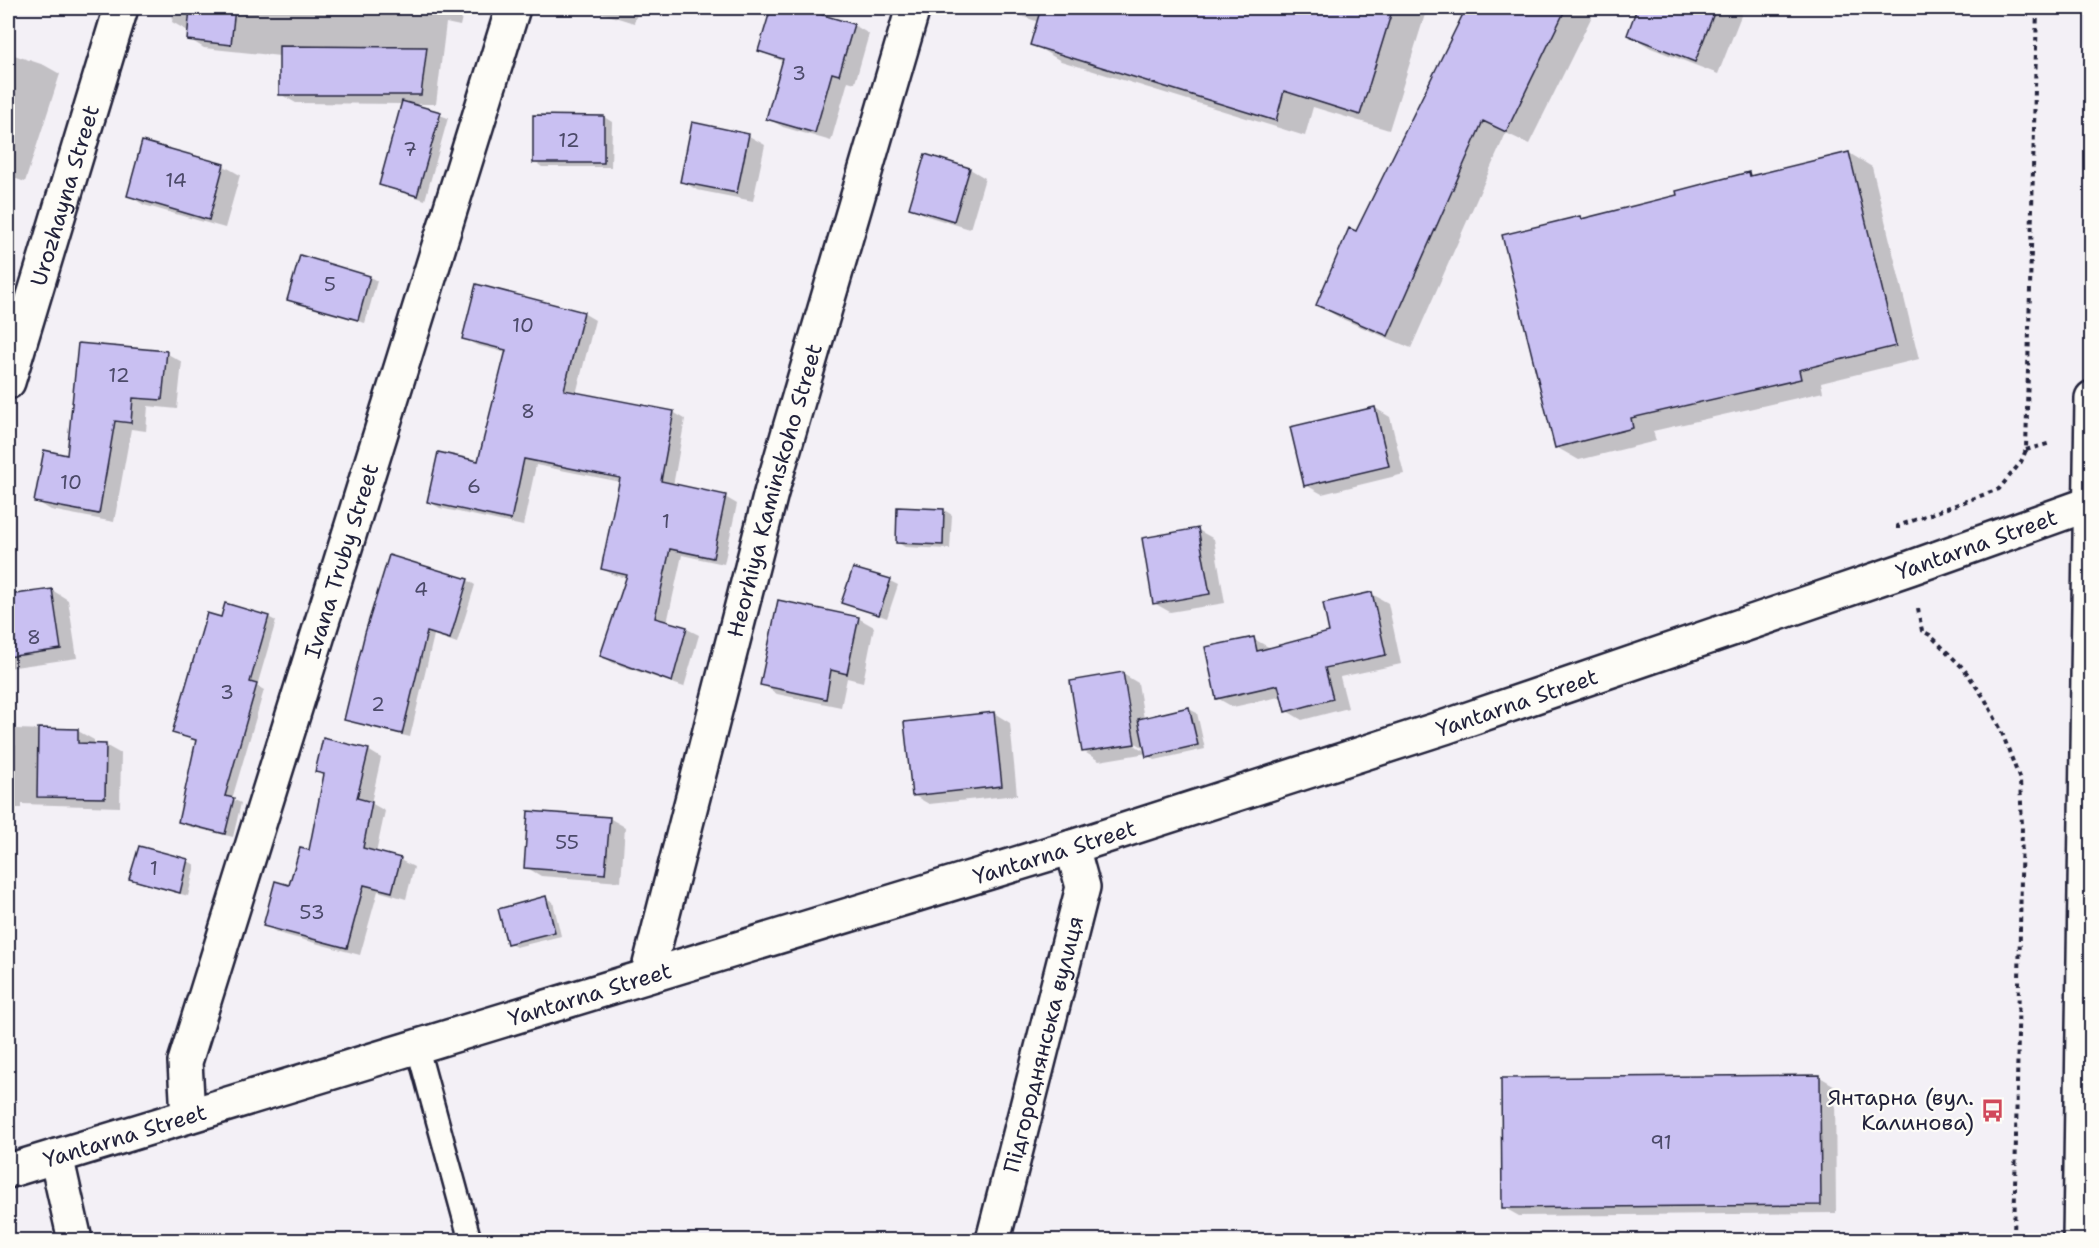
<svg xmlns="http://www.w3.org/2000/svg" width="2099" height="1248" viewBox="0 0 2099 1248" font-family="'Shantell Sans',sans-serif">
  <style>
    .shadow { fill: #0003; fill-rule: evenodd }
    .building { fill: #c9c0f2; stroke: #22223b; stroke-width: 1.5 }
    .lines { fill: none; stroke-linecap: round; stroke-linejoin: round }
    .service-casing { stroke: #22223b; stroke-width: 26 }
    .minor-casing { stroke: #22223b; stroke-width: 38 }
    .secondary-casing { stroke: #22223b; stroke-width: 38 }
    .path { stroke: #22223b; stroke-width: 4; stroke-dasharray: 4.5 4.5; stroke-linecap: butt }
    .service { stroke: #fdfcf7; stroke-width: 21 }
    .minor { stroke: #fdfcf7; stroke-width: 33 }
    .secondary { stroke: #fdfcf7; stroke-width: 33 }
    .labels { text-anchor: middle; stroke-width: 4.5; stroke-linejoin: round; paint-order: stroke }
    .number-label { font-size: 20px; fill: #4c4a69 }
    .street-label { font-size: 22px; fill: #22223b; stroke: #fdfcf7 }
    .poi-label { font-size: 22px; fill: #22223b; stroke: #fdfcf7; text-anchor: end }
  </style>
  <rect width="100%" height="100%" fill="#f3f0f6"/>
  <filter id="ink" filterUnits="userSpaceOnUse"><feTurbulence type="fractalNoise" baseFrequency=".0167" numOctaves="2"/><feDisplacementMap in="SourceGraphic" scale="12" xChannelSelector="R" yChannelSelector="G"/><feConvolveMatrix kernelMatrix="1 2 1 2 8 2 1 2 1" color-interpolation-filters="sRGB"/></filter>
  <g filter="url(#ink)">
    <path class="shadow" d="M 174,8 L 464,8 L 460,26 L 446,23 L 436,104 L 409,104 L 448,118 L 425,200 L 388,188 L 380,184 L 403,104 L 296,103 L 280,94 L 280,56 L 204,48 L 189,39 L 188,31 L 172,22 Z
      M 586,8 L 639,8 L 634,23 Z
      M 773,8 L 794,8 L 854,25 L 869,34 L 855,83 L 848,81 L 831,141 L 783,127 L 767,118 L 784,62 L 760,51 Z
      M 1000,8 L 1427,8 L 1389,130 L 1313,107 L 1305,136 L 1061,61 L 1032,44 L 1039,22 L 1009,12 Z
      M 1467,8 L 1596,8 L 1529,144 L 1506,133 L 1411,348 L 1340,318 L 1317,304 L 1357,233 Z
      M 1639,8 L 1744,8 L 1718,74 L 1651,48 L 1628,34 Z
      M 8,53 L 44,65 L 60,74 L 25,182 L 8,176 Z
      M 604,117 L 612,122 L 611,167 L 542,167 L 535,162 Z
      M 693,124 L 749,136 L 765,145 L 753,201 L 697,190 L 682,181 Z
      M 143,143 L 224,166 L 240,175 L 225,228 L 144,205 L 128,195 Z
      M 1849,153 L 1872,167 L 1919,359 L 1821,383 L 1823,392 L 1653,431 L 1656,441 L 1579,460 L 1556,447 L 1580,217 L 1584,220 L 1679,196 L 1749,174 L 1753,176 Z
      M 926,156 L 970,169 L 985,178 L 970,229 L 927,216 L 911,207 Z
      M 370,277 L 377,281 L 365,323 L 297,304 L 289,300 Z
      M 583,313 L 595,320 L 576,394 L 673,412 L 685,419 L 673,486 L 725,497 L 737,504 L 724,564 L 682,555 L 667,623 L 687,629 L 699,635 L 684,687 L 613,663 L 602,656 L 627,578 L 614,575 L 602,569 L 621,482 L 536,465 L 523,526 L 440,508 L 428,501 L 479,463 L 507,353 L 476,345 L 464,338 Z
      M 166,353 L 182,362 L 177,409 L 148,406 L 146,431 L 131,429 L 114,522 L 51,510 L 36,501 L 68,457 Z
      M 1375,408 L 1390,417 L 1404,474 L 1322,494 L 1306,485 Z
      M 898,509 L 944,510 L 952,515 L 950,549 L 905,547 L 897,542 Z
      M 1198,530 L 1214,539 L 1225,603 L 1170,612 L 1154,603 Z
      M 467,580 L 475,585 L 457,643 L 434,635 L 410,737 L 353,723 L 345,719 Z
      M 890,581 L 898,585 L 887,618 L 843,602 Z
      M 52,590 L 68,600 L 77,658 L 8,668 L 8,597 Z
      M 1372,594 L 1388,603 L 1401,664 L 1340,677 L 1348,708 L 1302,720 L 1287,711 L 1283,696 L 1233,707 L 1217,698 L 1254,639 L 1270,648 L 1331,633 Z
      M 268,617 L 276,621 L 257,686 L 264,690 L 232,799 L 241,803 L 233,837 L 187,826 L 179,822 L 197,742 L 174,732 Z
      M 858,618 L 874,627 L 863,682 L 847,678 L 841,707 L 777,694 L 762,684 Z
      M 1123,674 L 1138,683 L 1144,719 L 1189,709 L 1197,713 L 1205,749 L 1155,760 L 1148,756 L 1147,753 L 1099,761 L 1083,751 ZM 1129,739 L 1146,749 L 1146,752 L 1128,741 Z
      M 994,713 L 1010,723 L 1017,795 L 929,804 L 913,795 Z
      M 16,729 L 78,731 L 94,740 L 94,745 L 105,745 L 121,754 L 120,807 L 22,804 L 22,808 L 8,808 L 8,745 L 16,745 Z
      M 368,750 L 381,758 L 371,803 L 385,811 L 376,853 L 400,860 L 414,867 L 406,899 L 378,891 L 360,955 L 278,933 L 265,925 L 310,852 L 326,776 L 317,771 Z
      M 609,818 L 625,827 L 621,882 L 541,876 L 526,867 Z
      M 140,848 L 188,861 L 195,865 L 188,896 L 138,882 L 131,878 Z
      M 546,898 L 553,902 L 561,936 L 516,947 L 508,943 Z
      M 1820,1077 L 1835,1086 L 1836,1213 L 1519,1216 L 1503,1207 Z"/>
    <path class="building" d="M 190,8 L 235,8 L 231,45 L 187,40 Z
      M 771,8 L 799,8 L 854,24 L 839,75 L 832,73 L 815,133 L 766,119 L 783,59 L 758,51 Z
      M 1041,8 L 1393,8 L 1360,115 L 1284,91 L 1276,121 L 1030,45 Z
      M 1466,8 L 1566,8 L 1506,132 L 1483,121 L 1388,336 L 1316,305 L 1349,228 L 1356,231 Z
      M 1637,8 L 1716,8 L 1695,62 L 1627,35 Z
      M 279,46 L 427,47 L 421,95 L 279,95 Z
      M 402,101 L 441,112 L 417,196 L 379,185 Z
      M 533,115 L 604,116 L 604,163 L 533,163 Z
      M 692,122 L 749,134 L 737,193 L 680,182 Z
      M 142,141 L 224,164 L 209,220 L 127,196 Z
      M 1849,152 L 1896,346 L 1799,370 L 1801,379 L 1631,418 L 1633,428 L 1555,448 L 1502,235 L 1580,216 L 1581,219 L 1677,195 L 1676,191 L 1749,172 L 1750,176 Z
      M 925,154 L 970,168 L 954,221 L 909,208 Z
      M 300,255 L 370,276 L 358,320 L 287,300 Z
      M 476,284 L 584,312 L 564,390 L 674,411 L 661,481 L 726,495 L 713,558 L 670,549 L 655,618 L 687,627 L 672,682 L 600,656 L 627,575 L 601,569 L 620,478 L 524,459 L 511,520 L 427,502 L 438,452 L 478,461 L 506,350 L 462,339 Z
      M 78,343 L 167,351 L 162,400 L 133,398 L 131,423 L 115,421 L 99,514 L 34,502 L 44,450 L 67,455 Z
      M 1375,407 L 1389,466 L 1304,486 L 1290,427 Z
      M 897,507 L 944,509 L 943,545 L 896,543 Z
      M 1198,528 L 1210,594 L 1153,604 L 1142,538 Z
      M 389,555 L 468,579 L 450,639 L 427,632 L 402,734 L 344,720 L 365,633 Z
      M 853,568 L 891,579 L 879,615 L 841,603 Z
      M 52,589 L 61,649 L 8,657 L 8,595 Z
      M 1372,592 L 1386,655 L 1325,668 L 1333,699 L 1285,712 L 1278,685 L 1216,699 L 1205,647 L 1254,637 L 1257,651 L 1329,632 L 1323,603 Z
      M 778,600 L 859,617 L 847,674 L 831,670 L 826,699 L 760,685 Z
      M 225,603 L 269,616 L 250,682 L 257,684 L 225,796 L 234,798 L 225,834 L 178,822 L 196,740 L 172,733 L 207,613 L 221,617 Z
      M 1123,672 L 1135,744 L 1082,752 L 1070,681 Z
      M 1189,707 L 1198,745 L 1146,757 L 1138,719 Z
      M 994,712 L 1002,786 L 912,796 L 904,722 Z
      M 38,728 L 78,729 L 78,743 L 106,744 L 105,798 L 37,797 Z
      M 323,738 L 369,749 L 357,798 L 372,802 L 363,848 L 401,858 L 392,892 L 364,885 L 347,948 L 263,926 L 275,881 L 289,885 L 300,848 L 309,850 L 324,774 L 315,772 Z
      M 528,811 L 610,817 L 605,874 L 524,868 Z
      M 139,846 L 188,859 L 180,893 L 129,879 Z
      M 546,896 L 555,932 L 507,944 L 498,909 Z
      M 1820,1075 L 1821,1205 L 1502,1208 L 1501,1078 Z"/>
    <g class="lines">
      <defs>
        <path id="service" d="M 417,1046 L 470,1240"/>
        <g id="minor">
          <path id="s1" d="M 8,382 L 121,8"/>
          <path id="s2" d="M 647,976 L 771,493 L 913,8"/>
          <path id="s3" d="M 188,1116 L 185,1062 L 513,8"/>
          <path d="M 56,1156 L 75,1240"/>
          <path id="s4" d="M 993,1240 L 1083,887 L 1072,847"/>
        </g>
        <g id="secondary">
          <path id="s5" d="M 8,1171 L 1072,847 L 1445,727 L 1910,568 L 2092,503"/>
          <path d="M 2080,1240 L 2092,398"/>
        </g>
      </defs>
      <use href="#service" class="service-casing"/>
      <use href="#minor" class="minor-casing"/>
      <use href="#secondary" class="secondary-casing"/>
      <path class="path" d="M 2026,450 L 2051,443
        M 1898,529 L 1898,526 L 1999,489 L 2021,462 L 2026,450 L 2037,8
        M 1918,609 L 1922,631 L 1930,635 L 1964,669 L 1985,699 L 2001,730 L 2020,780 L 2022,826 L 2014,1240"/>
      <use href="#service" class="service"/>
      <use href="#minor" class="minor"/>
      <use href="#secondary" class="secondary"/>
    </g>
  </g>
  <defs>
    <symbol id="bus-bare" viewBox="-9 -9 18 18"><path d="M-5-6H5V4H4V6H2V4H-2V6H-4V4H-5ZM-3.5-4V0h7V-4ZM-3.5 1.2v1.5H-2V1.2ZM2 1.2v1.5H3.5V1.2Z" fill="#d1495b" stroke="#fdfcf7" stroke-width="2.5" paint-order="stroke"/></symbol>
  </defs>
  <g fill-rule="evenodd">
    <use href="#bus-bare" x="1976" y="1094" width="33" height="33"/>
  </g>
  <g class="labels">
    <g class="number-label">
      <text x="799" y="80">3</text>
      <text x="569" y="147">12</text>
      <text x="410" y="156">7</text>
      <text x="176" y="187">14</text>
      <text x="330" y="291">5</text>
      <text x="523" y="332">10</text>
      <text x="119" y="382">12</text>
      <text x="528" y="418">8</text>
      <text x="71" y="489">10</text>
      <text x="474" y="493">6</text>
      <text x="666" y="528">1</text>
      <text x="421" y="596">4</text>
      <text x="34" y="644">8</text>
      <text x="227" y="699">3</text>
      <text x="378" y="711">2</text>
      <text x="567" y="849">55</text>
      <text x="154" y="875">1</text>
      <text x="312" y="919">53</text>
      <text x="1661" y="1149">91</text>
    </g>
    <g class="street-label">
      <text dy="8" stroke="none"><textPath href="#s1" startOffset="195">Urozhayna Street</textPath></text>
      <text dy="8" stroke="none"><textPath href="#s2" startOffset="502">Heorhiya Kaminskoho Street</textPath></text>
      <text dy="8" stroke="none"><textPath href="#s5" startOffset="2066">Yantarna Street</textPath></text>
      <text dy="8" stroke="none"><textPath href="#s3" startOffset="579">Ivana Truby Street</textPath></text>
      <text dy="8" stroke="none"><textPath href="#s5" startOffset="1580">Yantarna Street</textPath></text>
      <text dy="8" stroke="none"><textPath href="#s5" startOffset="1094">Yantarna Street</textPath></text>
      <text dy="8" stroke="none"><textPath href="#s5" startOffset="608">Yantarna Street</textPath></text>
      <text dy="8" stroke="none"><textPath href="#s4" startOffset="202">Підгороднянська вулиця</textPath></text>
      <text dy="8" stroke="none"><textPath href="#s5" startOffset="122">Yantarna Street</textPath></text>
    </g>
    <g class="poi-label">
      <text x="1974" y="1105">Янтарна (вул.<tspan x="1974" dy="25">Калинова)</tspan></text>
    </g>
  </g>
  <rect width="2099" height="1248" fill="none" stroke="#fdfcf7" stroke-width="30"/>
  <rect x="15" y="15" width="2069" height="1218" fill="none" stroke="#22223b" stroke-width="2" filter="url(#ink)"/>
</svg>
